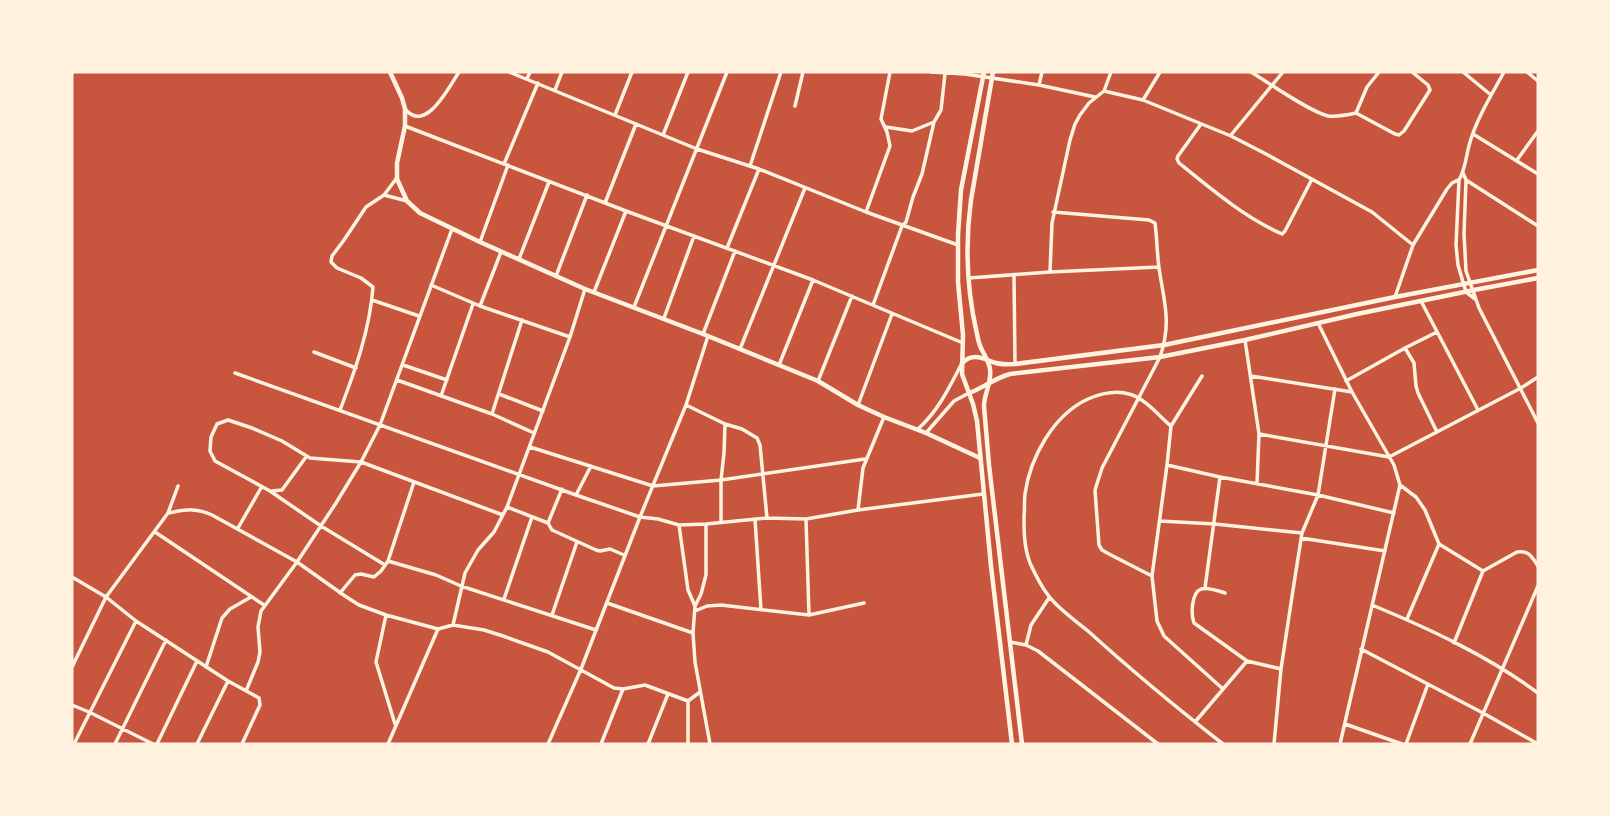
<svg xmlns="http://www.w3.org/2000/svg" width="1610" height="816" viewBox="0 0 1610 816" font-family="'Space Grotesk',sans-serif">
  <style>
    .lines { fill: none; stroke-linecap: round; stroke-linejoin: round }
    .minor { stroke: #fff3e0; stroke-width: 3.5 }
    .tertiary { stroke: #fff3e0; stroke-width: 4.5 }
    .secondary { stroke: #fff3e0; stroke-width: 4.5 }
  </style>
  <rect width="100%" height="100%" fill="#c8553d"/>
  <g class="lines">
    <path class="minor" d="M 509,72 L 697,149 L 759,169 L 866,212 L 958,245
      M 931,72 L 965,74 L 1039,85 L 1095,97
      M 1251,72 C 1269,83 1310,112 1328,116 C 1338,117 1347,115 1356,113
      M 1379,72 L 1367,87 L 1356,113 L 1395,134 L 1399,135 L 1404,131 L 1430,90 L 1428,85 L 1412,72
      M 1463,72 L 1491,95
      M 1527,72 L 1538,81
      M 527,79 L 530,72
      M 1039,85 L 1042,72
      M 555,90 L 562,72
      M 1104,91 L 1111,72
      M 1143,100 L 1231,136 L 1266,154 L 1372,212 L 1413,245
      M 795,106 L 803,72
      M 406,110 C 426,133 449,87 459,72
      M 615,115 L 632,72
      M 1201,124 L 1178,156 L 1177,159 L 1179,163 C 1211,189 1244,217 1282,234 L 1285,231 L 1312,179
      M 405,126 L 626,211 L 813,280 L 963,343
      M 886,127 L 912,131 L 934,122
      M 1473,134 L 1538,174
      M 663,135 L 688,72
      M 1231,135 L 1283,72
      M 1517,160 L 1538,131
      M 504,164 L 538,83
      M 750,166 L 781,72
      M 1463,173 L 1466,180 L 1464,234 L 1466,271 L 1479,308 L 1538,423
      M 1466,180 L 1538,226
      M 384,195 L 407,201
      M 605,203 L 636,124
      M 866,212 L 890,146 L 887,132 L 881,119 L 890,72
      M 1053,212 L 1149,220 L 1155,223 C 1157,238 1157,253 1159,268 C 1164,302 1172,322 1160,357 L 1102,468 L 1095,490 L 1099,545 L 1102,550 L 1109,554 L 1152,576
      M 480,242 L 508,165
      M 727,248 L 759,169
      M 519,259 L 549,182
      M 1050,272 L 1159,267
      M 1014,275 L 1015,364
      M 556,276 L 587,195
      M 969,278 L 1050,272 L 1052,223 L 1070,140 L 1075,124 L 1080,115 L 1089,103 L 1104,91 L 1143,100 L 1160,72
      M 431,285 L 480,306 L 570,337
      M 594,292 L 626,211
      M 1395,297 L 1413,245 L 1447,189 L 1452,183 L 1458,180
      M 1475,299 L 1466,292 L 1458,265 L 1456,245 L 1459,180 C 1466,168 1466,155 1470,142 C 1477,118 1492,94 1504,72
      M 372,300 L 419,316
      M 1421,301 L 1478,410
      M 873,305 L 902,226 L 906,222 L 913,197 L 922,174 L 934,122 L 941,110 L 945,74
      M 480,306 L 501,252
      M 634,307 L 727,72
      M 664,318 L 694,236
      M 1318,323 L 1352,392 L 1394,465 L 1400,485 L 1340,744
      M 703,334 L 735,251
      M 1245,340 L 1259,434 L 1257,483
      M 1405,348 L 1414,363 L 1416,386 L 1418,393 L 1437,432
      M 740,349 L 805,188
      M 314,352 L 356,368
      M 403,365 L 447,380
      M 779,365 L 813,280
      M 235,373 L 576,495 L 640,517 L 658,519 L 679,525 L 706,524 L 767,518 L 806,519 L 858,510 L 983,494
      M 1251,376 L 1352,392
      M 397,380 L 492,414 L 534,433
      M 818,381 L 852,296
      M 1346,381 L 1405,348 L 1437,332
      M 499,394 L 543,411
      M 441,396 L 473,304
      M 686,405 L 725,424 L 742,429 L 757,438 L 760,445 L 767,518
      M 858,405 L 892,314
      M 340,410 C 355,371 370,329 373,287 L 361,278 L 337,268 L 331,262 L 332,256 L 344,240 L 366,207 L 384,195 L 396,179
      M 492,414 L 522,320
      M 1171,426 L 1202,376
      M 918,429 C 938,411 949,388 961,365
      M 926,433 L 954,401 L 969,393
      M 1259,434 L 1389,457 L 1521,388 L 1538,377
      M 530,447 L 653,486 L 721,480 L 865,459
      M 1167,465 L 1220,477 L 1318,495 L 1394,513
      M 1400,485 L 1416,497 L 1425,510 L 1439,544 L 1483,571 L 1517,552 C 1529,550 1532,557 1538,566
      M 178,486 L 168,513 L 106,597 L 136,621 L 228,681 L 259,698 L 260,705 L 242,744
      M 272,491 L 282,490 L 306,457
      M 576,495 L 591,466
      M 507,507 L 548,523 L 552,530 L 596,550 L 600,551 L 610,549 L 624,555
      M 858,510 L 863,468 L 884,417
      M 168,513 C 185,510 195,507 212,515 L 297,562 L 345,596 L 359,605 L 386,615 L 438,629 L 453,625 L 484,630 L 503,636 L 548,652 L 614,688 L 623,689 L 645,685 L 688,701
      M 755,519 L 761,610
      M 806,519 L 809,615
      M 1160,521 L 1215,524 L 1302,533
      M 721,522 L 721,480 L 724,453 L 725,424
      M 548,523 L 562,489
      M 706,524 L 706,575 L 701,594 L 695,606 L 693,633 L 695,662 L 710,744
      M 679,525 L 688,590 L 695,606
      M 238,528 L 261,488
      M 155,532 L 264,605
      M 1301,538 L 1385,551
      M 388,561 L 436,575 L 461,586 L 596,630
      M 385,565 L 321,526 L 270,491 L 215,461 L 210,451 L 211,437 L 217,424 L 228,420 L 252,428 L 282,441 L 310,458 L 361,462 L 503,515
      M 72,577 L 106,597 L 72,667
      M 1205,588 L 1220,477
      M 340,593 L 355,575 L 361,574 L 374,577 L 381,571 L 388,561 L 414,482
      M 1225,593 C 1219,591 1207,587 1201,589 C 1191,593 1191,615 1194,623 L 1247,661 L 1281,669
      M 504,599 L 532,517
      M 607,603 L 693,633
      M 1372,605 C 1430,629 1488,656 1538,693
      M 695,611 L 707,606 L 721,605 L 809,615 L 864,603
      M 386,615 L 376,662 L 395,724
      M 552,615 L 577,542
      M 1407,619 L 1439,544
      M 453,625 L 465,573 L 478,550 L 494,532 L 507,507 L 570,337 L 585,289
      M 1010,642 L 1026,645 L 1038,651 L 1158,744
      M 1454,643 L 1483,571
      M 1026,645 L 1031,625 L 1049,598
      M 1361,649 L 1483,713 L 1538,744
      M 206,667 L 222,618 L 230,609 L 251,597
      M 246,691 L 258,662 L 260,652 L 258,627 L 261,611 L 297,562 L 336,503 L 361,462 L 380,425 L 452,229
      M 688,701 L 700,692
      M 72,705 L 89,712 L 153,744
      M 1195,722 L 1247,661
      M 1345,724 L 1402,744
      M 74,744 L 136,621
      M 115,744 L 166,640
      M 157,744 L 197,661
      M 197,744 L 228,681
      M 388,744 L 438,629
      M 548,744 L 581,669 L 640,517 L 686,405 L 708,336
      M 601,744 L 623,689
      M 648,744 L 668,694
      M 688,744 L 688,701
      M 1223,744 C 1177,708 1131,670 1088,631 C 1076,621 1057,608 1048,595 C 1041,586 1035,574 1030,563 C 1024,547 1024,532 1024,516 C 1025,509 1024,501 1025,494 C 1030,458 1053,415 1088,399 C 1100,394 1115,390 1129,394 C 1145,398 1159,416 1171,426 L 1167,465 L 1152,576 L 1157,621 L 1164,636 L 1223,689
      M 1274,744 L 1281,669 L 1293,590 L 1302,533 L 1318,495 L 1335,389
      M 1406,744 L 1428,684
      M 1470,744 L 1538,586"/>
    <path class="tertiary" d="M 390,72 L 402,98 L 405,109 L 405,126 L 397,163 L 397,179 L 407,201 L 420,213 L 480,242 L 585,289 L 703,334 L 818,381 L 858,405 L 884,417 L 926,433 L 980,458
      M 962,363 C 974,352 983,359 996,363 C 1002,365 1008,364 1015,364 L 1164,345 L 1395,297 L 1538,270
      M 969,393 C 983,388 995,378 1010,374 L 1160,357 L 1245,340 L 1357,314 L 1474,290 L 1538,278"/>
    <path class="secondary" d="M 984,72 L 961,190 L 958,235 L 958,282 L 963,335 L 962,374 L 973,404 L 977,421 L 991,566 L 1012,744
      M 993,72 L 971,200 C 965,244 967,291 977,334 C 978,339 979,345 982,350 C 985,356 989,362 990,369 C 992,382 984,394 984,406 L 989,465 L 1022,744"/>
  </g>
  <rect width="1610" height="816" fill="none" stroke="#fff3e0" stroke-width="147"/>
</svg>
